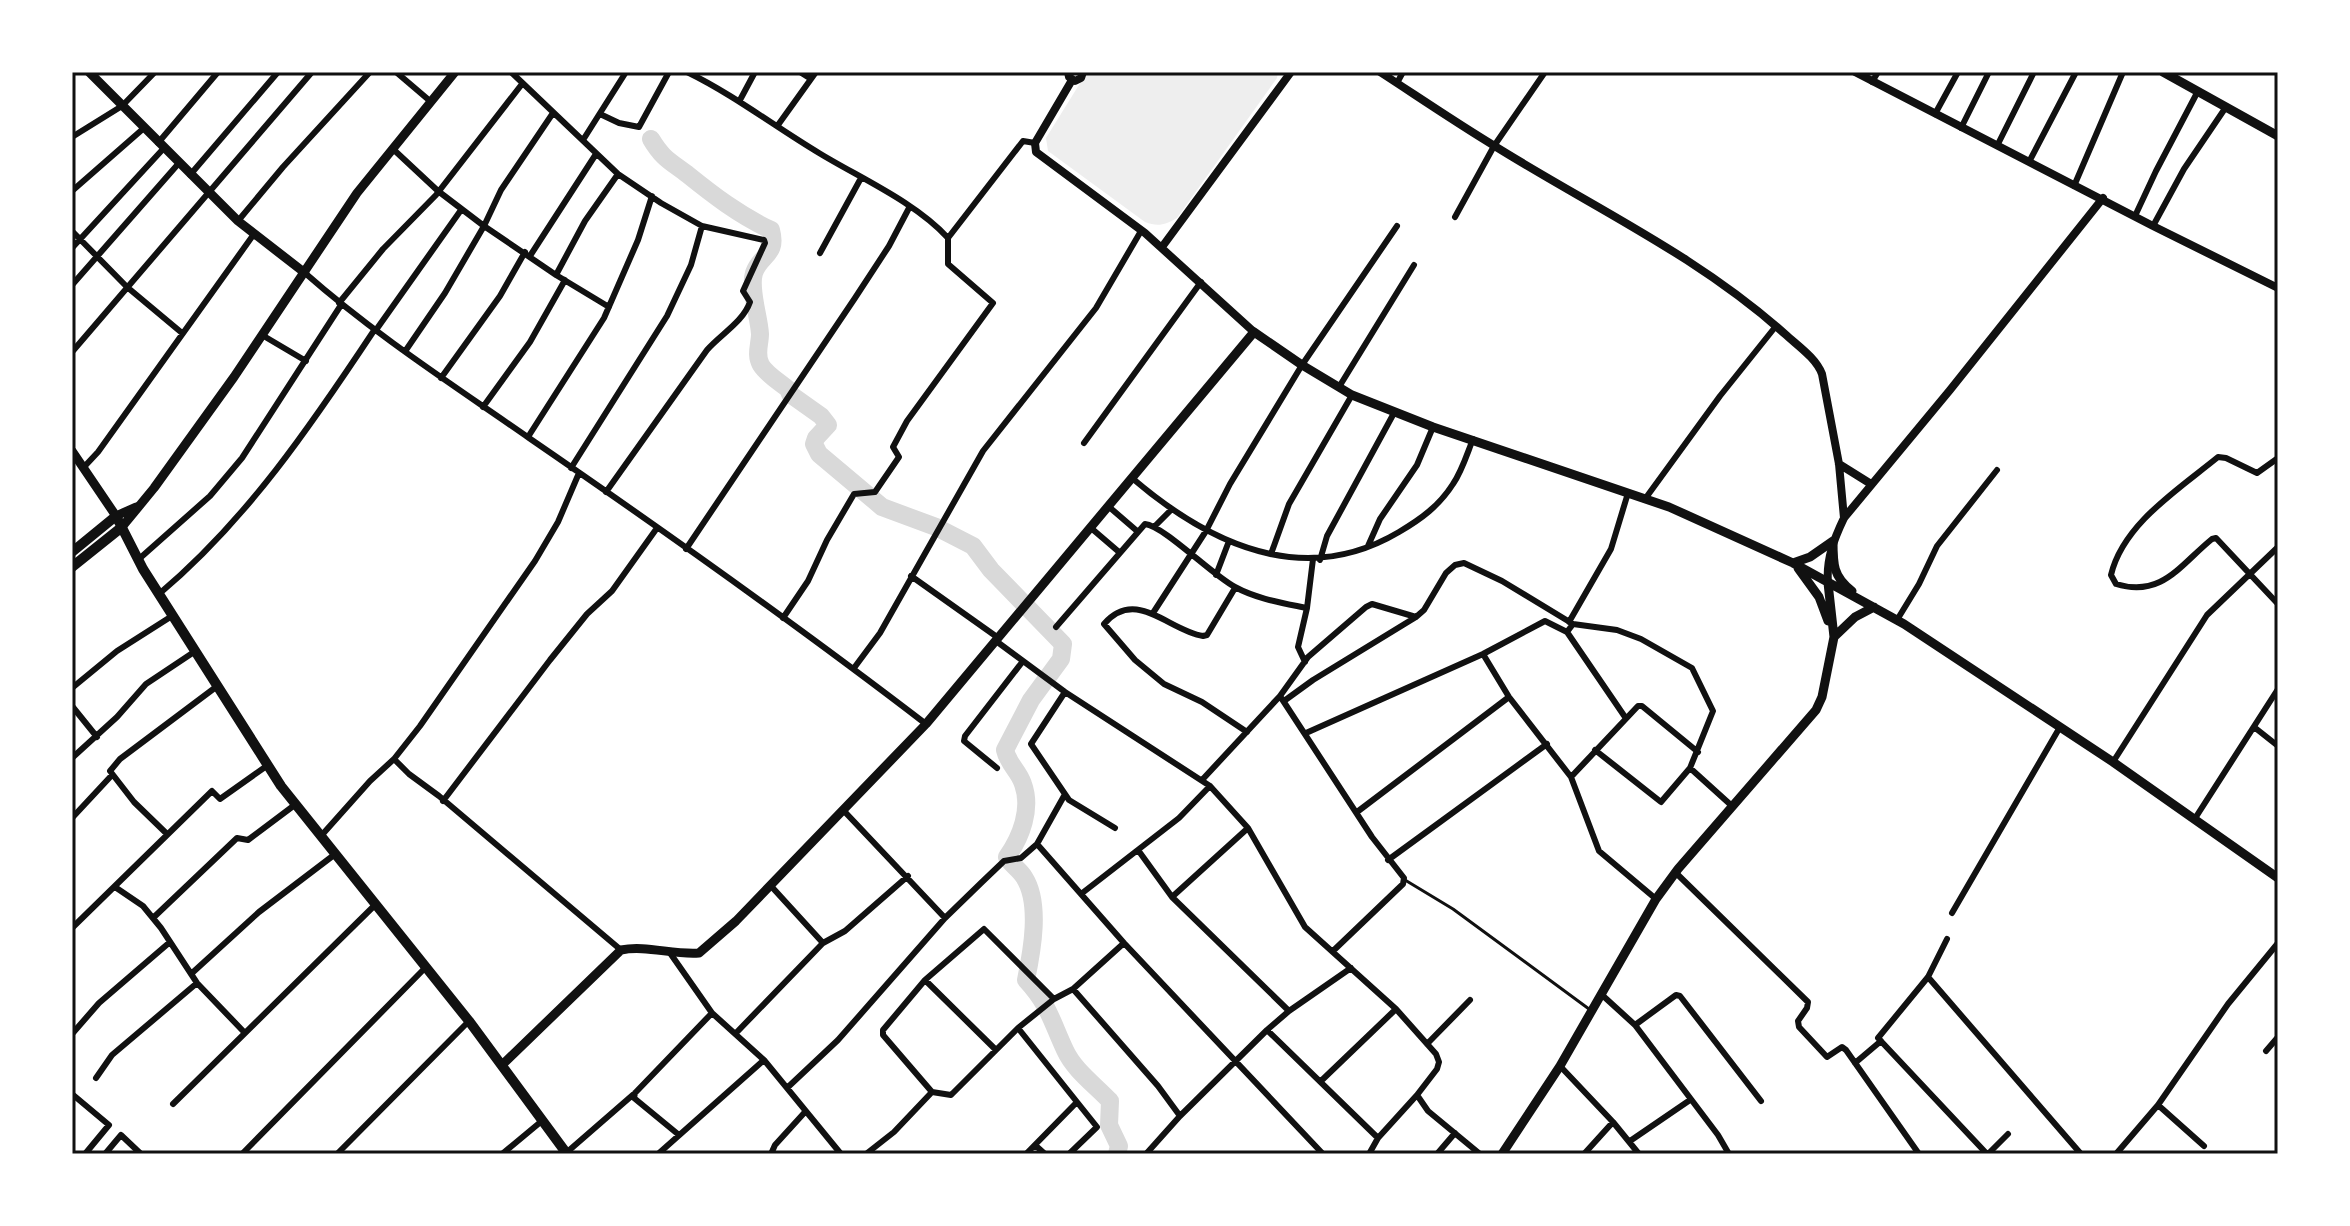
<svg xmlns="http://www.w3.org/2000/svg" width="2350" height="1226" viewBox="0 0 2350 1226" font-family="Signika,sans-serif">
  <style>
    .green { fill: #eee }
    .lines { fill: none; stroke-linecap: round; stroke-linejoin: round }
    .river { stroke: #d9d9d9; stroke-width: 18 }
    .service { stroke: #111; stroke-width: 3 }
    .minor { stroke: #111; stroke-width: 6 }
    .tertiary { stroke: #111; stroke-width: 8 }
    .secondary { stroke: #111; stroke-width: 9 }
    .trunk { stroke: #111; stroke-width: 10 }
    .neatline { fill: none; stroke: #111; stroke-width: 3 }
  </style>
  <rect width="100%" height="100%" fill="#fff"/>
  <path class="green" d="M 1087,72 L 1278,72 L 1277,78 L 1177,218 C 1165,225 1158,227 1145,222 L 1048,151 L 1046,138 Z"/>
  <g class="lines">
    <path class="river" d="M 651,139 C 663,159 670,161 687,174 C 713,195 739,215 771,230 C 778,256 760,254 754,273 C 749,289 759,316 760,334 C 760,344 755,355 761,365 C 766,374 781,383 789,390 L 790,394 L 821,416 L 828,425 L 816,438 L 814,444 L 819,454 L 882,507 L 936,527 L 973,546 L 991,570 L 1063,644 L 1061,659 L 1031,700 L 1005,750 C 1008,764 1019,771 1023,784 C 1032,809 1021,837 1007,857 C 1011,865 1019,869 1024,877 C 1041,903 1032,951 1026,980 C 1049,1005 1051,1020 1065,1050 C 1074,1070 1095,1085 1110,1101 L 1109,1125 L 1119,1146 L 1117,1154"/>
    <path class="service" d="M 1405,880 L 1453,909 L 1589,1009"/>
    <path class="minor" d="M 396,72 L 430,101
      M 511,72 L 618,174 L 661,203 L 702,226 L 764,240 L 765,243 L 743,291 L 750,302 C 743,322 721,334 707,350 L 606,492
      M 687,72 C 734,95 774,126 819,153 C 860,178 915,202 948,238 L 948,264 L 993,303 L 907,421 L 893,447 L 899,457 L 875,492 L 854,494 L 827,540 L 808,581 L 783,618
      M 800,72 L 811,79
      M 1872,82 L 1878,72
      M 1397,83 L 1403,72
      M 740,100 L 755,72
      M 600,114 L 619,123 L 639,127 L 669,72
      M 1935,114 L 1958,72
      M 778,125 L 816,72
      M 1961,128 L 1989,72
      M 72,137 L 122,106 L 155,72
      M 583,140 L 626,72
      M 158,143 L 218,72
      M 1997,146 L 2034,72
      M 393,149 L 438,191 L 484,226 L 501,190 L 553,113
      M 2029,162 L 2076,72
      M 190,175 L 278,72
      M 2074,186 L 2123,72
      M 72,191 L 144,128
      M 2135,216 L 2156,171 L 2198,91
      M 1455,217 L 1494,146 L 1545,72
      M 238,221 L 283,167 L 370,72
      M 2153,226 L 2184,169 L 2226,107
      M 72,231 L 127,287 L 182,333
      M 948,238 L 1023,141 L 1035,143
      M 72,248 L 164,148
      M 820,253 L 861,178
      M 530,256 L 596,154
      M 305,273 C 374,334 453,385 529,438 C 663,530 797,625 926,724
      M 556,275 L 585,221 L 618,174
      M 72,285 L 179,163
      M 339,303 L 383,249 L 436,195 L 522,84
      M 376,330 L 461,210
      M 262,335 L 306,361
      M 406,350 L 445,293 L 484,226 L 556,275 L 609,307
      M 72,352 L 312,72
      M 441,378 L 500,296 L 525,252
      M 1339,387 L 1414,265
      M 483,407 L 530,342 L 565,280
      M 528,437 L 604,318 L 638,240 L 652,196
      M 1084,443 L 1201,282
      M 2278,458 L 2257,473 L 2226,458 L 2218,457 C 2179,489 2123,524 2111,575 L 2116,584 C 2162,598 2180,565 2212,539 L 2216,538 L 2278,604
      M 84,467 L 98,452 L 254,234
      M 571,468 L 667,316 L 691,265 L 702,226
      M 1132,478 C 1209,544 1303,589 1399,532 C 1421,519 1439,506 1453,484 C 1462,471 1467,454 1473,439
      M 1645,499 L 1720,396 L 1776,326
      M 1108,506 L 1137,531
      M 1155,526 L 1172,509
      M 1091,528 L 1119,552
      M 1368,546 L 1380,519 L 1417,465 L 1433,427
      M 686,549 L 855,298 L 889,246 L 909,208
      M 1271,554 L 1289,504 L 1352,395
      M 139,559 L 210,496 L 242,458 L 341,305
      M 1320,560 L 1327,536 L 1394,413
      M 1216,575 L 1229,541
      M 911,576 L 997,637
      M 1235,588 L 1207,635 L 1203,636 C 1169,631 1136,587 1104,624 L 1135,660 L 1164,684 L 1202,702 L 1247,732
      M 159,594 C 247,520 312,424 375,329
      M 1153,613 L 1206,531 L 1230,484 L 1302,365 L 1397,226
      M 1897,620 L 1919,584 L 1937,546 L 1997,470
      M 1569,622 L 1611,549 L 1628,493
      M 1056,627 L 1145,524 C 1164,526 1212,575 1235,587 C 1257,599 1283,603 1307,608
      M 1567,632 L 1573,624 L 1617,630 L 1641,639 L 1692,668 L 1713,711 L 1690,768 L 1661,802 L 1595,750
      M 996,641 L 1065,692 L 1210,786 L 1248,828 L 1305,927 L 1396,1009 L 1436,1054 L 1439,1062 L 1437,1069 L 1417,1095 L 1428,1111 L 1480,1154
      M 1483,654 L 1509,697 L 1571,777 L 1599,851 L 1656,899
      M 1305,662 L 1298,647 L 1307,608 L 1313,559
      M 854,668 L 880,633 L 983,451 L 1096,308 L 1141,231
      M 72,688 L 117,651 L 172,616
      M 1065,692 L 1031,744 L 1069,800 L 1115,828
      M 1280,696 L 1372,837 L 1404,878 L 1403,884 L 1333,951
      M 1284,701 L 1313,680 L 1416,617 L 1424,610 L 1446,573 L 1455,565 L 1464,563 L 1502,581 L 1573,624
      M 72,706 L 97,737
      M 2254,727 L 2278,746
      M 1306,733 L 1483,654 L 1545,621 L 1567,632 L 1625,717
      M 72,758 L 117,717 L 146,684 L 194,652
      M 394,759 L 409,774 L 439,796 L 621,950
      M 2113,762 L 2207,615 L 2278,547
      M 997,768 L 964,741 L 965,736 L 1023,661
      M 1690,768 L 1732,806
      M 1571,777 L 1638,706 L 1642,706 L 1698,752
      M 1202,780 L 1280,696 L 1308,657 L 1366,607 L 1372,604 L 1416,617
      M 443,801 L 550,660 L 587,614 L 612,591 L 657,528
      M 844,811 L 945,918
      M 1357,812 L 1509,697
      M 72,818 L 112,775
      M 2194,820 L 2278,689
      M 166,833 L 134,802 L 110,771 L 120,759 L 216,687
      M 321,836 L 370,781 L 394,759 L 420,726 L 535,561 L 558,522 L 579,473
      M 1037,844 L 1064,796
      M 1138,850 L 1172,897 L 1289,1011
      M 1388,860 L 1547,744
      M 1675,872 L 1808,1002 L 1807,1008 L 1798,1021 L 1799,1027 L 1827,1057 L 1842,1047 L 1846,1050 L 1919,1154
      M 771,886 L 823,943
      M 115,887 L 143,906 L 161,928 L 197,983 L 244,1032
      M 1081,894 L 1179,818 L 1210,786
      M 1172,897 L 1248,828
      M 1952,913 L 2060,727
      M 153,918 L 237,838 L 248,840 L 296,804
      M 72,928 L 212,791 L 220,799 L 268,765
      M 1947,939 L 1928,977 L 1878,1038 L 1987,1154
      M 670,953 L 712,1013 L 764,1060 L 841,1154
      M 191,974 L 259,912 L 334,855
      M 1928,977 L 2081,1154
      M 925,980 L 995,1049
      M 1073,989 L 1158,1086 L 1180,1116
      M 1601,994 L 1635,1025 L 1718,1135 L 1729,1154
      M 1635,1025 L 1676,995 L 1680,996 L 1761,1101
      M 1018,1028 L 1077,1102 L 1026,1154
      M 1267,1030 L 1378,1138 L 1417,1095
      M 736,1033 L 823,943 L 845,931 L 908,876
      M 72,1034 L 99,1003 L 170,942
      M 1427,1044 L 1470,1000
      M 2266,1051 L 2278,1037
      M 1855,1063 L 1881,1041
      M 1560,1066 L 1613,1122 L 1639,1154
      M 96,1078 L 112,1055 L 197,983
      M 1321,1081 L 1396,1009
      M 787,1088 L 838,1040 L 945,918 L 981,883 L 1004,861 L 1021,858 L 1037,844 L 1124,943 L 1323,1154
      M 932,1092 L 883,1035 L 883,1030 L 925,980 L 984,929 L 1054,999
      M 635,1093 L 634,1098 L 679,1135
      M 72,1094 L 109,1125 L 85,1154
      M 173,1104 L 375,905
      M 2158,1105 L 2204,1146
      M 1630,1141 L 1690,1100
      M 1035,1145 L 1045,1154
      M 566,1153 L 635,1093 L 712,1013
      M 105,1154 L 121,1135 L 141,1154
      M 242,1154 L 425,968
      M 337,1154 L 469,1021
      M 502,1154 L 543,1120
      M 658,1154 L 764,1060
      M 771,1154 L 775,1145 L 805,1112
      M 866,1154 L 894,1132 L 932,1092 L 951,1095 L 1018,1028 L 1054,999 L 1073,989 L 1124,943
      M 1069,1154 L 1097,1127 L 1077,1102
      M 1146,1154 L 1180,1116 L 1267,1030 L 1289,1011 L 1351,968
      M 1369,1154 L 1378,1138
      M 1437,1154 L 1455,1133
      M 1584,1154 L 1613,1122
      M 1988,1154 L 2008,1134
      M 2116,1154 L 2158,1105 L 2228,1004 L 2278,943"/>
    <path class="tertiary" d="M 1068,72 L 1069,77 L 1075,81 L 1081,78 L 1083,72
      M 1380,72 C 1417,96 1455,122 1493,145 C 1592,207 1697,255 1785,334 C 1798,346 1816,358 1822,374 L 1839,464 L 1844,518
      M 1855,72 L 2153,226 L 2278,288
      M 1072,80 L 1035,143 L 1036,152 L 1145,233 L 1254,332
      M 1162,247 L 1291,72
      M 1839,464 L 1871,484
      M 1828,583 C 1826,559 1834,539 1844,518 L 1950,390 L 2103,198"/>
    <path class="secondary" d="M 89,72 L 238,221 L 305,273
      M 2163,72 L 2278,136
      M 72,451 L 116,516 L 136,507
      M 122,527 L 154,488 L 234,377 L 357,193 L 455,72
      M 1833,541 C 1833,564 1833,577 1852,591
      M 1793,563 L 1810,557 L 1833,541
      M 1798,568 L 1819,597 L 1828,621
      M 1834,637 L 1855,617 L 1874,607
      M 502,1065 L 621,950 C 646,945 673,955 699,953 L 736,921 L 926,724 L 1254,332 L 1302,365 L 1352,395 L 1433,427 L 1669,507 L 1793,563 L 1904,624 L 2113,762 L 2278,878
      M 1502,1154 L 1560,1066 L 1656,899 L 1678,869 L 1816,710 L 1822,697 L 1834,637 L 1828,583"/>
    <path class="trunk" d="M 72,552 L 116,516 L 143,569 L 281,786 L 469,1021 L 567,1154
      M 72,567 L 122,527"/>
  </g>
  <rect width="2350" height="1226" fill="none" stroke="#ffffff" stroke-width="148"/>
  <rect x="74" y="74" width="2202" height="1078" class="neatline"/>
</svg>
